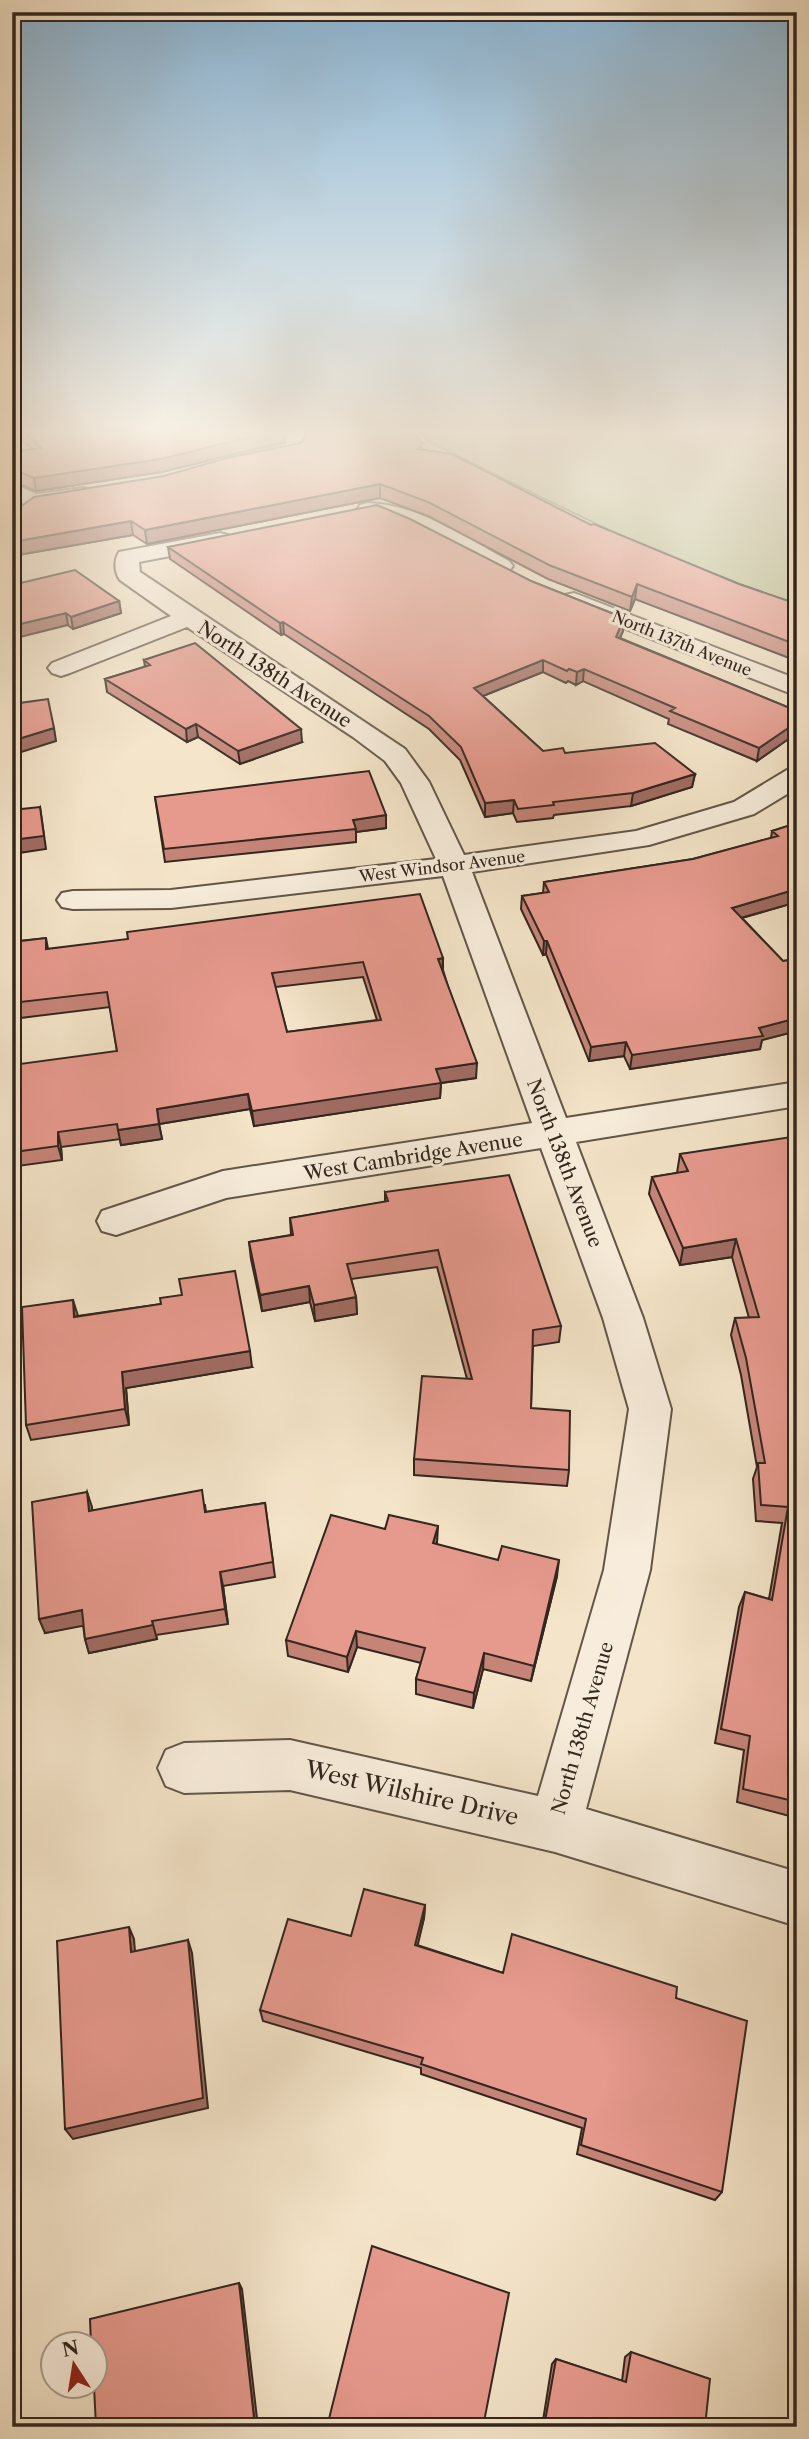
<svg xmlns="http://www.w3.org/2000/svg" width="809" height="2439" viewBox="0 0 809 2439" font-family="'Libre Caslon Text',serif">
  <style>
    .green { fill: #bbc496; stroke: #76755a; stroke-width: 2 }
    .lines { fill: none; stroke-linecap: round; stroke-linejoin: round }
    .minor-casing { stroke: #625648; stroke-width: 4 }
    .minor { fill: #f8eddc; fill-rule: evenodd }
    .wall { fill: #c68479; stroke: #32261d; stroke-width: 2; fill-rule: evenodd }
    .shaded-wall { fill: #a16b63; stroke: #32261d; stroke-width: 2 }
    .building { fill: #e6998d; stroke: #32261d; stroke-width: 2; fill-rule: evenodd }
    .labels { text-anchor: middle; stroke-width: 6; stroke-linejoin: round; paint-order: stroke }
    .far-street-label { font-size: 16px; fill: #32261d; stroke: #f8eddc }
    .street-label { font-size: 19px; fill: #32261d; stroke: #f8eddc }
    .near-street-label { font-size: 23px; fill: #32261d; stroke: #f8eddc }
  </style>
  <rect width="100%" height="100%" fill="#f4e4c9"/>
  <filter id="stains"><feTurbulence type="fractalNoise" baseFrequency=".00286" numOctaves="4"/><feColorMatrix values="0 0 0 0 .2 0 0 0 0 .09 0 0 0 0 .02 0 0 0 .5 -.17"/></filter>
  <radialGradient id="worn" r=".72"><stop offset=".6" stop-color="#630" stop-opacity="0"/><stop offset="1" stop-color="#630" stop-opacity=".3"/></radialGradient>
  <path class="green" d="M 415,429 L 797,429 L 797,605 C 669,565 548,500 428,441 Z"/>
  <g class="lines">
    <defs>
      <path id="minor" d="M 282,429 L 302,429 L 308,443 L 301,453 L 251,465 L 244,463 L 241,459 L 244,455 L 287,444 L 287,436 Z
        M 12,483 L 36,494 L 83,488 L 91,490 L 94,495 L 91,500 C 64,506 38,511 12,500 Z
        M 368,503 C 418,504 466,538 509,561 L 513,566 L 509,571 L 493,571 L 427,535 L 389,519 L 360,515 L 357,510 L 360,505 Z
        M 220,533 L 228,535 L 231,540 L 228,545 L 139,562 L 140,572 L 405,749 L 429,782 L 464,855 L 636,831 L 734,802 L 787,770 L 797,768 L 797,788 L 754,814 L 649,845 L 472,872 L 566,1118 L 797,1082 L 797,1106 L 576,1142 L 643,1318 L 671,1409 L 650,1570 L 586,1809 L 797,1872 L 797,1926 L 555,1852 L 290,1790 L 184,1793 L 166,1786 L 158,1768 L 166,1750 L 184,1743 L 290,1740 L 538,1796 L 604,1570 L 629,1409 L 603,1318 L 541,1148 L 226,1198 L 116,1235 L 102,1231 L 97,1221 L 102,1211 L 223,1171 L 532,1123 L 443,876 L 171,908 L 73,909 L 62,907 L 57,900 L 62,893 L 73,891 L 171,890 L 436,859 L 401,783 L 385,761 L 353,737 L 187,627 L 70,673 L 61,676 L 52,673 L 48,668 L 52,663 L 171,616 L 120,580 C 114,572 114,560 119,552 Z
        M 574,593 L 797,679 L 797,696 L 565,605 L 562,600 L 565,595 Z"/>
    </defs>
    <use href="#minor" class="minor-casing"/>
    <use href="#minor" class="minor"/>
  </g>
  <path class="wall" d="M 12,429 L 284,429 L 284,442 L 162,472 L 36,491 L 12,481 L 12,452 L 32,449 Z
    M 304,429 L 409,429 L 423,450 L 591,525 L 739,584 L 794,603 L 797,602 L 797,661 L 635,599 L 630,611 L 548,579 L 428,516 L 380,498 L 147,544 L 133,535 L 12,556 L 12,513 L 22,506 L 12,508 L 12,490 L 22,506 L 164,476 L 301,443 L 306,434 Z
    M 168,547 L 531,581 L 624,618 L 623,631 L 620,638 L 797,711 L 797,733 L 757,761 L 668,724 L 669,719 L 583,681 L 576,685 L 568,681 L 566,683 L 543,672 L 483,696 L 543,751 L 565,753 L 695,774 L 692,787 L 631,806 L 554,815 L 553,818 L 517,822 L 513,813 L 485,817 L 460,760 L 429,729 L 284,634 L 281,635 L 170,559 Z
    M 12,585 L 119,601 L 121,613 L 73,629 Z
    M 144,660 L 302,742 L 240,764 L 198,737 L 187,742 L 107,692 L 105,679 L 145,667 Z
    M 155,797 L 386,815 L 386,828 L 356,832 L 356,842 L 165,862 Z
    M 797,823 L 797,902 L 742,918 L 783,961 L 797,959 L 797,1031 L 762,1040 L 760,1049 L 630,1069 L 624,1056 L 589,1061 L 546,954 L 543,955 L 521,909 L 522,896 L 543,893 L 544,882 L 693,859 L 771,838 L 772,831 Z
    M 46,938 L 48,949 L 443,958 L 443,970 L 476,1078 L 441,1083 L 440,1098 L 254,1126 L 250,1109 L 159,1124 L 162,1139 L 121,1145 L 120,1139 L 61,1147 L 62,1160 L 18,1166 L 14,1152 L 117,1051 L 110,1007 L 12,1019 L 12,942 ZM 363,977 L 377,1020 L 287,1032 L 275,987 Z
    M 797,1147 L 797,1818 L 737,1802 L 744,1750 L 715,1743 L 739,1607 L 745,1592 L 769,1599 L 782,1523 L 756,1521 L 753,1479 L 757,1467 L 741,1375 L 731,1335 L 735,1318 L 749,1318 L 732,1257 L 680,1265 L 649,1194 L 652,1177 L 677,1173 L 680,1154 Z
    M 385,1192 L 561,1326 L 559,1342 L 533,1346 L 531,1408 L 569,1470 L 567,1486 L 414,1475 L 414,1459 L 467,1379 L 437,1267 L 351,1279 L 356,1297 L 357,1314 L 315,1321 L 310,1302 L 262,1311 L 251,1259 L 249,1242 L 291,1235 L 290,1218 L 385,1202 Z
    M 161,1304 L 252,1367 L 126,1388 L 129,1425 L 31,1440 L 26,1425 L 78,1316 Z
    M 87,1492 L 92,1511 L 205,1505 L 206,1512 L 265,1503 L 275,1577 L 223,1586 L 228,1624 L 156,1635 L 157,1639 L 89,1653 L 85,1639 L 83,1625 L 45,1633 Z
    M 437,1545 L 557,1576 L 531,1681 L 483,1669 L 473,1708 L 416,1694 L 416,1679 L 421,1663 L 357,1647 L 348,1672 L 288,1656 L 286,1640 Z
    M 425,1905 L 424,1918 L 417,1945 L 503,1973 L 676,1998 L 722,2192 L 715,2200 L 577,2154 L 582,2128 L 421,2074 L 421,2068 L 263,2021 L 260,2010 L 351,1936 Z
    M 631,2352 L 705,2427 L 542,2427 L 552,2364 L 556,2359 L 622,2381 L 625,2357 Z"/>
  <path class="shaded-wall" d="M 284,429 L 284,442 L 162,472 L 36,491 L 34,478 Z
    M 380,484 L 380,498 L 147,544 L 145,530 Z
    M 20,493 L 22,506 L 12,508 L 12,494 Z
    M 131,521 L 133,535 L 12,556 L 12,542 Z
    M 637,584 L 635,599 L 630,611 L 632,597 Z
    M 119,601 L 121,613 L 73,629 L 71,617 Z
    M 66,613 L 68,625 L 12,639 L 12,626 Z
    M 624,618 L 623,631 L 615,649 L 616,637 Z
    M 283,622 L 284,634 L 281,635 L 280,623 Z
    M 543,660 L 543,672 L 473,700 L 474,688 Z
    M 584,669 L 583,681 L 576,685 L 577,672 Z
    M 797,722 L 797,733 L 757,761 L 759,748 Z
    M 196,724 L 198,737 L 187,742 L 186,729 Z
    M 54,728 L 56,741 L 12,755 L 12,741 Z
    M 301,729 L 302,742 L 240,764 L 238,751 Z
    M 695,774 L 692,787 L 631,806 L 633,793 Z
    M 514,800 L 513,813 L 485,817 L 485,803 Z
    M 40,807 L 46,849 L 12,854 L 12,840 Z
    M 386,815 L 386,828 L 356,832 L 353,820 Z
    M 797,889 L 797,902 L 730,921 L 732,908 Z
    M 544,941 L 547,941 L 546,954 L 543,955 Z
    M 443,958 L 442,973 L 438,959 Z
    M 797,1018 L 797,1031 L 762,1040 L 760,1049 L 630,1069 L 632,1055 L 759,1028 Z
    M 626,1042 L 624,1056 L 589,1061 L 591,1047 Z
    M 477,1063 L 476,1078 L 441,1083 L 440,1098 L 254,1126 L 252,1111 L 436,1069 Z
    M 248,1094 L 250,1109 L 159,1124 L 157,1109 Z
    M 159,1124 L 162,1139 L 121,1145 L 118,1130 Z
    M 58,1132 L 61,1147 L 62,1160 L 58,1146 Z
    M 736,1239 L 732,1257 L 680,1265 L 683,1248 Z
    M 309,1286 L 310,1302 L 262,1311 L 260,1295 Z
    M 356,1297 L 357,1314 L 315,1321 L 314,1305 Z
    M 73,1300 L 78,1316 L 74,1317 Z
    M 250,1351 L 252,1367 L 126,1388 L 129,1425 L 125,1409 L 122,1372 Z
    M 87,1492 L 92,1507 L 93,1526 L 89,1511 Z
    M 438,1526 L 437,1543 L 432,1560 L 433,1543 Z
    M 559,1560 L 557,1576 L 531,1681 L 534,1666 Z
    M 220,1572 L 223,1586 L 228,1624 L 225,1609 Z
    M 82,1610 L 87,1625 L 45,1633 L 39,1619 Z
    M 152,1621 L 157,1639 L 89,1653 L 85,1639 Z
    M 356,1631 L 357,1647 L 348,1672 L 347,1657 Z
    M 484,1653 L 483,1669 L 473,1708 L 474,1693 Z
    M 425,1905 L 424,1918 L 415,1957 L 415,1945 Z
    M 129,1927 L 134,1939 L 136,1964 L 131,1952 Z
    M 188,1940 L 192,1953 L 208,2108 L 73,2139 L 65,2129 Z
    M 239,2283 L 242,2289 L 258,2427 L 255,2427 Z"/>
  <path class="building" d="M 22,429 L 282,429 L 161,459 L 34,478 L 12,469 L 12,452 L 41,448 Z
    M 310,429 L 409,429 L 423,443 L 418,449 L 452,454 L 591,525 L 594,524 L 739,584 L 794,603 L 797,602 L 797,645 L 637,584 L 632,597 L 549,565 L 428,502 L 380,484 L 145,530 L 131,521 L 12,542 L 12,513 L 34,497 L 164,476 L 227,458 L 301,443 Z
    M 377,505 L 410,519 L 531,581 L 624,618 L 616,637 L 797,711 L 797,722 L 759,748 L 670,711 L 675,708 L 584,669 L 577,672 L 569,669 L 567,671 L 543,660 L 474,688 L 543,751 L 563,748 L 565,753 L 655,743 L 695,774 L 633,793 L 553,802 L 554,805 L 518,809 L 514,800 L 485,803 L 461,747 L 429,716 L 283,622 L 280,623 L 168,547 Z
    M 75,570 L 119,601 L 71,617 L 66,613 L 12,626 L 12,585 Z
    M 195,643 L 301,729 L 238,751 L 196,724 L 186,729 L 105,679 L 150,665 L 144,660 Z
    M 18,695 L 19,703 L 48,699 L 54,728 L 12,741 L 12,696 Z
    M 369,771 L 386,815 L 353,820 L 356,829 L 164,849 L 155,797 Z
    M 40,807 L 44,836 L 12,840 L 12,810 Z
    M 797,823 L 797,889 L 732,908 L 783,961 L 797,959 L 797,1018 L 759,1028 L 763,1036 L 632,1055 L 626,1042 L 591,1047 L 547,941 L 544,941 L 522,896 L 549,892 L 544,882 L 693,859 L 778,836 L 772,831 Z
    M 420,894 L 443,958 L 438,959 L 477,1063 L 436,1069 L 441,1083 L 252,1111 L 248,1094 L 157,1109 L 159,1124 L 118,1130 L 117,1124 L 58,1132 L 58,1146 L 14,1152 L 12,1065 L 117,1051 L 107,992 L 12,1003 L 12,942 L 46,938 L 46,949 L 128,939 L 127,932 ZM 363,962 L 381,1020 L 287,1032 L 272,973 Z
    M 791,1137 L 797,1147 L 797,1802 L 743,1789 L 750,1736 L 721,1729 L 745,1592 L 772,1600 L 788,1507 L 761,1505 L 758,1463 L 765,1463 L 746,1358 L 735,1318 L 759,1317 L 736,1239 L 683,1248 L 652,1177 L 688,1171 L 680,1154 Z
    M 509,1175 L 561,1326 L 533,1330 L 531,1408 L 570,1411 L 569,1470 L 414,1459 L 422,1376 L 472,1379 L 438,1250 L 347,1264 L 356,1297 L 314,1305 L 309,1286 L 260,1295 L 249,1242 L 293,1235 L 290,1218 L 388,1201 L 385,1192 Z
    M 235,1271 L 250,1351 L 122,1372 L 125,1409 L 26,1425 L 22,1307 L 73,1300 L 74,1317 L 161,1304 L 160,1298 L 182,1295 L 179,1279 Z
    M 202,1490 L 205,1512 L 265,1503 L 273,1562 L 220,1572 L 225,1609 L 152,1621 L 153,1625 L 85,1639 L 82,1610 L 39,1619 L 32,1502 L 87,1492 L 89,1511 Z
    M 331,1515 L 385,1529 L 389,1515 L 438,1526 L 433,1543 L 498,1560 L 502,1546 L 559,1560 L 534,1666 L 484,1653 L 474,1693 L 416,1679 L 425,1648 L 356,1631 L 347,1657 L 286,1640 Z
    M 364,1889 L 425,1905 L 415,1945 L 503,1973 L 512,1934 L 677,1987 L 676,1998 L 747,2021 L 722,2192 L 581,2145 L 586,2119 L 421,2064 L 423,2058 L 260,2010 L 288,1919 L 351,1936 Z
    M 129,1927 L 131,1952 L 188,1940 L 203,2098 L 65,2129 L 57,1941 Z
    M 372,2246 L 509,2293 L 483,2427 L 327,2427 Z
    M 239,2283 L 255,2427 L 96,2427 L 94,2386 L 94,2344 L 91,2344 L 90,2319 Z
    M 631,2352 L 710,2379 L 705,2427 L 544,2427 L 556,2359 L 626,2382 Z"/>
  <linearGradient id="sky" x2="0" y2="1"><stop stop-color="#8bb7d8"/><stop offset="0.56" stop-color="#faf3e7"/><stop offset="1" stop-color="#faf3e7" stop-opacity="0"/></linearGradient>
  <rect width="809" height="771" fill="url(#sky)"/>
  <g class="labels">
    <g class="far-street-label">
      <text transform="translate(682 643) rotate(22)" y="6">North 137th Avenue</text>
      <text transform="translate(442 866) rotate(-7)" y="6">West Windsor Avenue</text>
    </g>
    <g class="street-label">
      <text transform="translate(275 674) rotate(33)" y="7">North 138th Avenue</text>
      <text transform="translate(413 1156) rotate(-9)" y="7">West Cambridge Avenue</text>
      <text transform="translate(565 1163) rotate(69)" y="7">North 138th Avenue</text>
      <text transform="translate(582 1728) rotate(-74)" y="7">North 138th Avenue</text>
    </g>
    <g class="near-street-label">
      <text transform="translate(412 1793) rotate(13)" y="8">West Wilshire Drive</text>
    </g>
  </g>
  <rect width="809" height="2439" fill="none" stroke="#f4e4c9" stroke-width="42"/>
  <rect x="14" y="14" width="781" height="2411" fill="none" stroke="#32261d" stroke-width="3.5"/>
  <rect x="21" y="21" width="767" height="2397" fill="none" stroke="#32261d" stroke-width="2"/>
  <g transform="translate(74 2365) rotate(348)"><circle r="33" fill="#f8eddc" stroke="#a99d90" stroke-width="2"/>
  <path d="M0-5L12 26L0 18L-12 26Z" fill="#8f2418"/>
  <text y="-10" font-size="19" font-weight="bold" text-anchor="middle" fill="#32261d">N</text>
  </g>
  <rect width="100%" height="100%" filter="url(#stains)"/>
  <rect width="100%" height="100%" fill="url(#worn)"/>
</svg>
